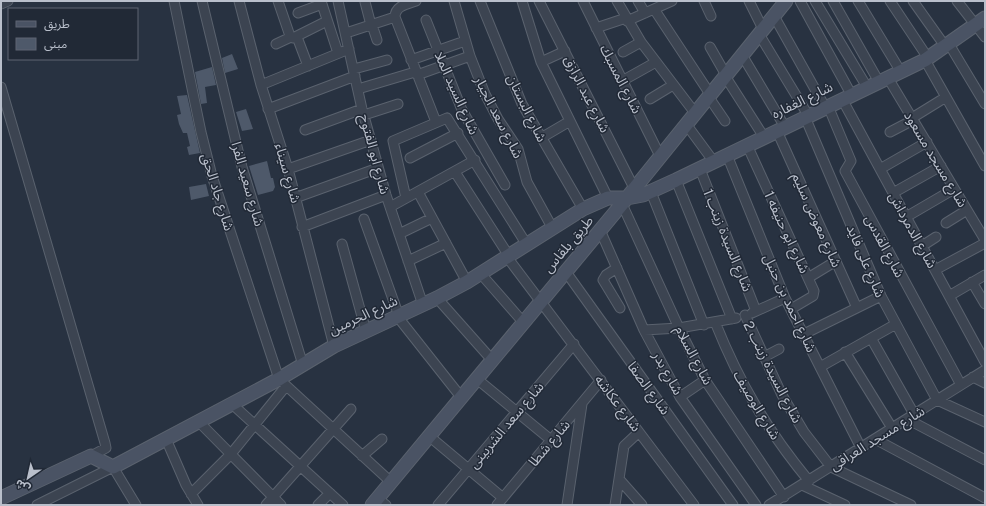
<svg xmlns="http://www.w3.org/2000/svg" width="986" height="506" viewBox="0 0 986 506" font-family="'Public Sans','Noto Sans Arabic',sans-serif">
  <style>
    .building { fill: #4e596a }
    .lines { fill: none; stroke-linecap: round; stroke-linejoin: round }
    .street-casing { stroke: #5a626e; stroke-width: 11 }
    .secondary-casing { stroke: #5a626e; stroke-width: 15 }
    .street { stroke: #3c4451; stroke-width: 9 }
    .secondary { stroke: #4a5364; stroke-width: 13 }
    .labels { text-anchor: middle; stroke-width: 3; stroke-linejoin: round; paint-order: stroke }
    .street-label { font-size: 14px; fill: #b9bfcb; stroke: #212936 }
  </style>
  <rect width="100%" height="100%" fill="#283241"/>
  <path class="building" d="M 232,54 L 238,69 L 225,73 L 222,58 Z
    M 212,67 L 216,85 L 205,87 L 207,103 L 201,104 L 195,72 Z
    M 187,95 L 200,153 L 189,155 L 187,147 L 190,146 L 187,133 L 183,133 L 179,124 L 177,115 L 181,114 L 177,96 Z
    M 246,109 L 253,129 L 242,131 L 236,112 Z
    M 267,161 L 271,178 L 273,178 L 275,187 L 273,191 L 258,195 L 249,166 Z
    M 206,184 L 209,196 L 191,200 L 189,187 Z"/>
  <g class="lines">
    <defs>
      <path id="street" d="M 174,1 L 201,132 L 212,176 L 279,379 L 391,482
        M 202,1 L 242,167 L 303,365
        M 239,1 L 261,85 L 288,169 L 334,346
        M 278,1 L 290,36 L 293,38 L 327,21
        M 321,1 L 338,53
        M 338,1 L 362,109 L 386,195 L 423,305
        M 454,1 L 470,56 L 485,94 L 498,119 L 518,149 L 527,182 L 553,229
        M 480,1 L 522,104 L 583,209
        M 522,1 L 541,62 L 608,198
        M 539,1 L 634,188
        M 583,1 L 660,156
        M 617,1 L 641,42 L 695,113
        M 638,1 L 645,13
        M 704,1 L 711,16
        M 749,1 L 763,29
        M 800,1 L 851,94
        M 815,1 L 867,87
        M 833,1 L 879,82
        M 858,1 L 901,72
        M 890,1 L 928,58
        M 913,1 L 945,46
        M 957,1 L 985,37
        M 365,2 L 371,25
        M 1,4 L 8,1
        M 654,9 L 710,94
        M 298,13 L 322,4
        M 774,16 L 825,107
        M 395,17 L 436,122
        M 395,17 C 395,6 407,4 416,1
        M 426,20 L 462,110 L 505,185
        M 627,21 L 672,1
        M 372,25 L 377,40
        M 596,28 L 626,18
        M 346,33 L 395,17
        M 759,34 L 808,115
        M 297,37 L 308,66
        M 276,44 L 291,37
        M 949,44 L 985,104
        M 710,47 L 726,75
        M 623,52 L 641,42
        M 742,55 L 785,127
        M 411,60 L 465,41
        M 925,60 L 985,166
        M 541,62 L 565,51
        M 354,69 L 387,60
        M 417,75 L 470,56
        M 725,76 L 764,137
        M 888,78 L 985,240
        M 622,81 L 656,62
        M 261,85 L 349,49
        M 1,87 L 105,443 L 106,448 L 91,456
        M 358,89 L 415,72
        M 708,96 L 725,121
        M 650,99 L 673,85
        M 842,99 L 985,362
        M 828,106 L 851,161 L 845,171 L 961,385
        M 268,109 L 355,76
        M 364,115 L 398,104
        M 805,117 L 881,296 L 937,400 L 985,422
        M 912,118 L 946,97
        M 686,124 L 714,162
        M 305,130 L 362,109
        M 777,131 L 857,308
        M 890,132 L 913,120
        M 541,138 L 570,121
        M 747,145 L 814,291 L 813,296 L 791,309
        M 727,155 L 785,298 L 861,448
        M 410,158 L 458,133
        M 288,169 L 371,140
        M 700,169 L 756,311
        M 880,169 L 927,142
        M 455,172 L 509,256
        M 676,180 L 732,319
        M 418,192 L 467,282
        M 651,192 L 704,325
        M 893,193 L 941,166
        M 295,198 L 378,168
        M 406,198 L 393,141 L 447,118 L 527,245
        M 622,204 L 679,328 L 705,380 L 784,497
        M 390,207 L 475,160
        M 906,217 L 954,189
        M 364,219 L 399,316
        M 946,223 L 967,210
        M 302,227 L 386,195
        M 600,230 L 644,330 L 680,397 L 756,505
        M 399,234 L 432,218
        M 342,244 L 366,331
        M 922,246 L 936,237
        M 507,257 L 694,505
        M 408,261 L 446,243
        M 617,268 L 606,275 L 603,280 L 620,308
        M 935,270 L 985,243
        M 566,272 L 733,505
        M 481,274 L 523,322
        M 808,278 L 836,261
        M 972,282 L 985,304
        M 949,296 L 985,275
        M 437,298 L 492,360
        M 752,313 L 785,298
        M 745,315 L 782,395 L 804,432 L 831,467 L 911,505
        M 397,316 L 461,397
        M 715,322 C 740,384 767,430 809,481
        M 644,330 L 679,328 L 736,318
        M 804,334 L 881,296
        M 871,338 L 914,414
        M 845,352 L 892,428
        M 764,357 L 779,349
        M 820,367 L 896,324
        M 973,377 L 985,383
        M 477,379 L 551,440
        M 680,397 L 705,380
        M 232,404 L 343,505
        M 907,419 L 985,460
        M 198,421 L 281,505
        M 429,436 L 503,498
        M 166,439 L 186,485 L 198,505
        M 875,439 L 985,498
        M 362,456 L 382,439
        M 619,479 L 642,505
        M 802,485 L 845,505
        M 191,494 L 231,454 L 286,386
        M 377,498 L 386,505
        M 37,505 L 113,467 L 136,505
        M 266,505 L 351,409
        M 318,505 L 330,493
        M 438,505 L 574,344
        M 497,505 L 601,380
        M 567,505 L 582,404
        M 615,505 L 624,446 L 639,432
        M 769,505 L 985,370"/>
      <path id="secondary" d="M 1,498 L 91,456 L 113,467 L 279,379 L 334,346 L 437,298 L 467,282 L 583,209 L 608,198 L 627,198 L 643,195 L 676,180 L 925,60 L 985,18
        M 372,505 L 622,204 L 786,1"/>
    </defs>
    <use href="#street" class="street-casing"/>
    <use href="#secondary" class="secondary-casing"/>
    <use href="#street" class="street"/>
    <use href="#secondary" class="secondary"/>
  </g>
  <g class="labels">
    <g class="street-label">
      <text transform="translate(621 79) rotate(63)" y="5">شارع المسبك</text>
      <text transform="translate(457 93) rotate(66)" y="5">شارع السيد الملا</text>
      <text transform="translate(587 94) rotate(63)" y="5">شارع عبد الرازق</text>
      <text transform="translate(802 100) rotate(-26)" y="5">شارع الغفاره</text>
      <text transform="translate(527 108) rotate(64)" y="5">شارع البستان</text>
      <text transform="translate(499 117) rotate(63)" y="5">شارع سعد الجيار</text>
      <text transform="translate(375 154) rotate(75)" y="5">شارع ابو الفتوح</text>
      <text transform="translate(936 159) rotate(59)" y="5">شارع مسجد مسعود</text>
      <text transform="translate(288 173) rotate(74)" y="5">شارع سيناء</text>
      <text transform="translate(248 184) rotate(74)" y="5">شارع سعيد الفرا</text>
      <text transform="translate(218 192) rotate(73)" y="5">شارع جاد الحق</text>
      <text transform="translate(817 220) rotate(66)" y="5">شارع معوض سليم</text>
      <text transform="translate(913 230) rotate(61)" y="5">شارع الدمرداش</text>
      <text transform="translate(787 232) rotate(65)" y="5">شارع ابو حنيفه 1</text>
      <text transform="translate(728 240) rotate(68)" y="5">شارع السيدة زينب 1</text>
      <text transform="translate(568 244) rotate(-50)" y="5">طريق بلقاس</text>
      <text transform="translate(885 246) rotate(62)" y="5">شارع القدس</text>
      <text transform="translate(866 261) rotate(67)" y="5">شارع على فايد</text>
      <text transform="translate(790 303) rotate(65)" y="5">شارع احمد بن حنبل</text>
      <text transform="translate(363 315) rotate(-25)" y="5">شارع الحرمين</text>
      <text transform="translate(694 355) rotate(62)" y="5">شارع السلام</text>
      <text transform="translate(773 372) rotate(63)" y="5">شارع السيدة زينب 2</text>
      <text transform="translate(668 373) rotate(61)" y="5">شارع بدر</text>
      <text transform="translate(649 388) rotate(54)" y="5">شارع الصفا</text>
      <text transform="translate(618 403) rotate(53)" y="5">شارع عكاشه</text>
      <text transform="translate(757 405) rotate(59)" y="5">شارع الوصيف</text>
      <text transform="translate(506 425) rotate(-50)" y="5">شارع سعد الشربينى</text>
      <text transform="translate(877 438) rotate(-32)" y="5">شارع مسجد العراقى</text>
      <text transform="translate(549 443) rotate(-50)" y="5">شارع شطا</text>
    </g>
  </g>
  <rect width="986" height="506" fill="none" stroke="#b9bfcb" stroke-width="4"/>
  <rect x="8" y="8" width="130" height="52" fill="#212936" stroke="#5e6572"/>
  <rect x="16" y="21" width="20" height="6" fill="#4a5364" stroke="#5e6572"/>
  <text x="44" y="28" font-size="12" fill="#b9bfcb">طريق</text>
  <rect x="16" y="38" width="20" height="12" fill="#4e596a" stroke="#5e6572"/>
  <text x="44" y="48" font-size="12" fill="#b9bfcb">مبنى</text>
  <g transform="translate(28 478) rotate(214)" stroke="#212936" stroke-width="3" paint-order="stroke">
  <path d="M0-3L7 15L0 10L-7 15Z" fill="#b9bfcb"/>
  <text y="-6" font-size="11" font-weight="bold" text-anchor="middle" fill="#b9bfcb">ش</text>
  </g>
</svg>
